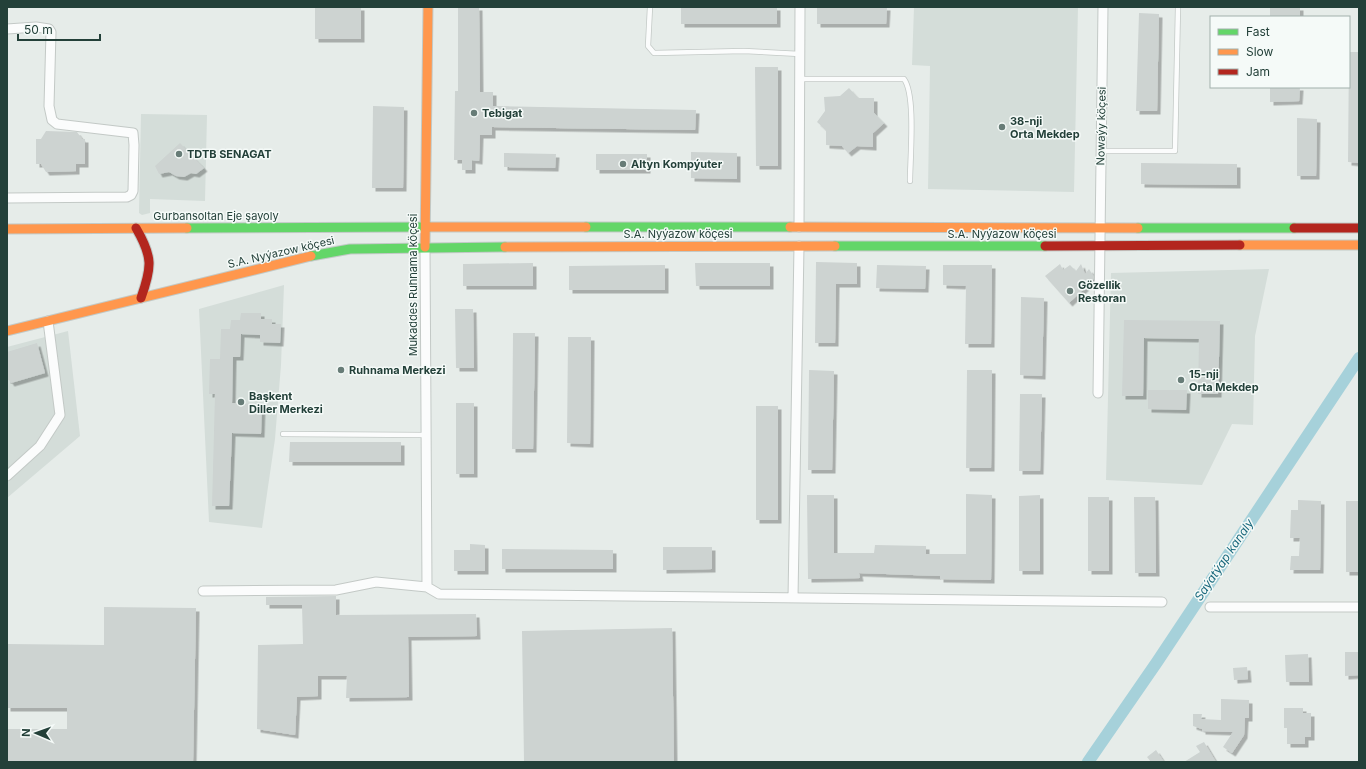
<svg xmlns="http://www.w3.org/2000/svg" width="1366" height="769" viewBox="0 0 1366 769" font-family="Inter,sans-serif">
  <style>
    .built { fill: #d4ddd9 }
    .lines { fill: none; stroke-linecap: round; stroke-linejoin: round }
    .canal { stroke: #a6d1da; stroke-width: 12 }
    .building { fill: #cdd3d1; filter: url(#shadow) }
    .lane-casing { stroke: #c3c9c6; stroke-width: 6 }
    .street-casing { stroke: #c3c9c6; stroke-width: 11 }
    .fast-casing { stroke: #c2c9c6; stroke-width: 11 }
    .slow-casing { stroke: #c2c9c6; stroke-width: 11 }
    .jam-casing { stroke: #c2c9c6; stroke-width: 11 }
    .lane { stroke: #fbfcfc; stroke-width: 4.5 }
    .street { stroke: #fbfcfc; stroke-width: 9 }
    .fast { stroke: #63d668; stroke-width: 9 }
    .slow { stroke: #ff974d; stroke-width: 9 }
    .jam { stroke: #b3261e; stroke-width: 9 }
    .poi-dot { fill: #677c77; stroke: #f5faf8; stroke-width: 1.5 }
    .labels { text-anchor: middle; stroke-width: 3; stroke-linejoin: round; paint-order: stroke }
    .poi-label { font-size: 11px; font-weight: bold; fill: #234039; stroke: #f5faf8; text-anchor: start }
    .street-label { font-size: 11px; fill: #234039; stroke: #f5faf8 }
    .water-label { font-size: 12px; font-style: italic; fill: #1b6a7e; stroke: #f5faf8 }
  </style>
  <defs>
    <filter id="shadow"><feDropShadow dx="3.5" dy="3.5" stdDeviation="0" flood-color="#0004"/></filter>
  </defs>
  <rect width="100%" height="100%" fill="#e6ece9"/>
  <path class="built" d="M 914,7 L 1078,7 L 1074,192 L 928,189 L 930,66 L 912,65 Z
    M 141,114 L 207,115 L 205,201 L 150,199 L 150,213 L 142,215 L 139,213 Z
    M 1269,269 L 1255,336 L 1253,425 L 1232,424 L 1202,485 L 1106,480 L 1111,273 Z
    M 284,285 L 281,365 L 275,439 L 262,528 L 209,522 L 199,309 Z
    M 68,331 L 80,436 L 7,498 L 7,347 Z"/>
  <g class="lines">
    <path class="canal" d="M 1088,762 L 1157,662 L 1359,358"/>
  </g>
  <path class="building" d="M 342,7 L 361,7 L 361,39 L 315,39 L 315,8 Z
    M 458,7 L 479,7 L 480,92 L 493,92 L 493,106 L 696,110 L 695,130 L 492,127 L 492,135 L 480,135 L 479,161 L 472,160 L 472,170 L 462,170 L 462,160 L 454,160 L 455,91 L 458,91 Z
    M 681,7 L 777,7 L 777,24 L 681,24 Z
    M 817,7 L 887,7 L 886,24 L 817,24 Z
    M 1270,7 L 1300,7 L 1300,17 L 1270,17 Z
    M 1139,13 L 1159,14 L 1157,111 L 1136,111 Z
    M 1349,52 L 1359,52 L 1359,163 L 1348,162 Z
    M 755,67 L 778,67 L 778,166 L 756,166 Z
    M 1270,87 L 1300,87 L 1299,101 L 1270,102 Z
    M 849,88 L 858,98 L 874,98 L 874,113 L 884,123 L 873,133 L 873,147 L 857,146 L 848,153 L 842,146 L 826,145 L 826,130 L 817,122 L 825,111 L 824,97 L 840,96 Z
    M 373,106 L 404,107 L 403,188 L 372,188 Z
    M 1297,118 L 1317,119 L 1316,176 L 1297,176 Z
    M 46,131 L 77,132 L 82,139 L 85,139 L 85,164 L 76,164 L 76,171 L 46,172 L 41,164 L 36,164 L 36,139 L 41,139 Z
    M 180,143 L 204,168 L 196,174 L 191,173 L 184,177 L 176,176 L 169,172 L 159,174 L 155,166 Z
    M 691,152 L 737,153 L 737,179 L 691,178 Z
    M 504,153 L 556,154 L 555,168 L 504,167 Z
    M 596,154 L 647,154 L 647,170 L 596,170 Z
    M 1141,163 L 1237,164 L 1237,185 L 1141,184 Z
    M 816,262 L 857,263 L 857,284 L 836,284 L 835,343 L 815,343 Z
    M 533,263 L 533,286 L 463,286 L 463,264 Z
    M 695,263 L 770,263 L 770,286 L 696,286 Z
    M 1060,264 L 1063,270 L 1070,265 L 1076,271 L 1081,264 L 1085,274 L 1089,269 L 1094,277 L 1093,280 L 1069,303 L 1045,276 Z
    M 665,265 L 665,290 L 569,290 L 569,266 Z
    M 877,265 L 926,266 L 925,289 L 876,288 Z
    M 943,265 L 992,265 L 991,344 L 965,344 L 966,286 L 943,285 Z
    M 1021,297 L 1044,298 L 1042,376 L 1020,375 Z
    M 455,309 L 473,309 L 474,368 L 456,368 Z
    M 241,313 L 261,313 L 261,319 L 272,319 L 272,324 L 281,324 L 280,343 L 260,342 L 260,335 L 241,334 L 240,357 L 233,357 L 232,403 L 262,404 L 261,434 L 232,433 L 229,506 L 212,506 L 215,394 L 209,394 L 210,359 L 220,359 L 221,329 L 230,329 L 231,320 L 240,320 Z
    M 1124,320 L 1220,321 L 1218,394 L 1198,394 L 1199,339 L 1144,338 L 1143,396 L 1122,396 Z
    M 513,333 L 535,333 L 533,449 L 512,449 Z
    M 568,337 L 591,337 L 590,444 L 567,443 Z
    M 37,343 L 45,373 L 11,383 L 9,380 L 7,380 L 7,352 Z
    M 809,370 L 834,371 L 832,470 L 808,470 Z
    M 967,370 L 992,370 L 991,468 L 966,468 Z
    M 1148,390 L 1187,390 L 1186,410 L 1148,409 Z
    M 1020,394 L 1042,394 L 1040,471 L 1019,471 Z
    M 456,403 L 474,403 L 474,474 L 456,474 Z
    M 756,406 L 778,406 L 778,520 L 756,520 Z
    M 290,442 L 401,442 L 401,462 L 289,462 Z
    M 966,494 L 992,495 L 991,580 L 940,579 L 940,576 L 859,573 L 860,578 L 808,579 L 807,495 L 834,495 L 834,553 L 874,553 L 875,545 L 926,546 L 926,554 L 966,554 Z
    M 1040,495 L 1040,571 L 1019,571 L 1019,496 Z
    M 1088,497 L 1109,497 L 1109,571 L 1088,571 Z
    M 1134,497 L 1155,497 L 1156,573 L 1135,573 Z
    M 1298,500 L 1321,501 L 1320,570 L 1290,570 L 1291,556 L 1299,556 L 1300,538 L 1290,538 L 1291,510 L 1298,510 Z
    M 1346,501 L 1359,501 L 1359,572 L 1346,572 Z
    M 470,544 L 485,545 L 485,571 L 454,571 L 454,550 L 470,550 Z
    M 663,547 L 712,547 L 712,569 L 663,570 Z
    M 502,549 L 613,550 L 613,569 L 502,569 Z
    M 336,596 L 336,615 L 476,614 L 477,636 L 408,637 L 409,697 L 346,698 L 347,676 L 318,676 L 318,696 L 297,697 L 295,735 L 257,729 L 258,645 L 303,644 L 302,605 L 266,605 L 266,597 Z
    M 104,607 L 196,608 L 193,762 L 7,762 L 7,729 L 67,729 L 67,708 L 7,708 L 7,644 L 104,645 Z
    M 672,628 L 674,762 L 524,762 L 522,631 Z
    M 1345,652 L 1359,652 L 1359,675 L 1345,676 Z
    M 1308,654 L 1309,682 L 1286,682 L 1285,655 Z
    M 1247,667 L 1248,679 L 1234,680 L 1233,668 Z
    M 1221,699 L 1249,700 L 1249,718 L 1245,718 L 1244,735 L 1232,753 L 1223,747 L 1233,732 L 1202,731 L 1202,729 L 1193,726 L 1193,714 L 1202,714 L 1201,719 L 1221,720 Z
    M 1284,708 L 1303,708 L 1303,713 L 1311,713 L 1311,737 L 1305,737 L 1305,744 L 1287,744 L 1287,728 L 1284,728 Z
    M 1204,742 L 1216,762 L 1184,762 L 1200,752 L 1196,746 Z
    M 1156,750 L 1164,762 L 1151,762 L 1147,757 Z"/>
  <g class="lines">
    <defs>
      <path id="lane" d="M 650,7 L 648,46 L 654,53 L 744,51 L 800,54
        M 800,79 L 904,79 C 916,95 910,159 910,181
        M 1101,151 L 1175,151 L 1178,7
        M 283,434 L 426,435"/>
      <path id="street" d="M 7,29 L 36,27 L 49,29 L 51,32 L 49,106 L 52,120 L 57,124 L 133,133 L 134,145 L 133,191 L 131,195 L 127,197 L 7,198
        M 799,227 L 800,7
        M 425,247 L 427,587
        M 1098,393 L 1103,7
        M 7,476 L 40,446 L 60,415 L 48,321
        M 203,591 L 336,590 L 376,582 L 427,587 L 439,594 L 1162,602
        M 793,598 L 799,246
        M 1210,607 L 1359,607"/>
      <path id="fast" d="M 586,227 L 790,227
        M 187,228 L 429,227
        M 1138,228 L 1294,228
        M 835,246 L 1045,246
        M 311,256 L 350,249 L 505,247"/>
      <path id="slow" d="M 429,227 L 586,227
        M 790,227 L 1138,228
        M 7,229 L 187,228
        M 1240,245 L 1359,245
        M 425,247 L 428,7
        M 505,247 L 835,246
        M 7,331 L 311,256"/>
      <path id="jam" d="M 136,228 C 153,257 152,267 141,298
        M 1294,228 L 1359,228
        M 1045,246 L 1240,245"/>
    </defs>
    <use href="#lane" class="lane-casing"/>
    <use href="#street" class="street-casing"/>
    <use href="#fast" class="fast-casing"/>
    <use href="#slow" class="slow-casing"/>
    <use href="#jam" class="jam-casing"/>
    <use href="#lane" class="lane"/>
    <use href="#street" class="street"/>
    <use href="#fast" class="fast"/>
    <use href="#slow" class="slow"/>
    <use href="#jam" class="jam"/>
  </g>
  <g class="poi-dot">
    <circle cx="474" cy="113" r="4"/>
    <circle cx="1002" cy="127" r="4"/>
    <circle cx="179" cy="154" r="4"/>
    <circle cx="623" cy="164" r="4"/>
    <circle cx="1070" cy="291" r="4"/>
    <circle cx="341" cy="370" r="4"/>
    <circle cx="1181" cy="380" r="4"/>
    <circle cx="241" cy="402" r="4"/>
  </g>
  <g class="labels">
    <g class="poi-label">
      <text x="482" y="117">Tebigat</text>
      <text x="1010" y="125">38-nji<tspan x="1010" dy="13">Orta Mekdep</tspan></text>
      <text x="187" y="158">TDTB SENAGAT</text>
      <text x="631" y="168">Altyn Kompýuter</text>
      <text x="1078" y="289">Gözellik<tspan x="1078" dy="13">Restoran</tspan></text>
      <text x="349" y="374">Ruhnama Merkezi</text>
      <text x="1189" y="378">15-nji<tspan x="1189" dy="13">Orta Mekdep</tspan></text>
      <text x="249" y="400">Başkent<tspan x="249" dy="13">Diller Merkezi</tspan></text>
    </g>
    <g class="street-label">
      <text transform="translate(1101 126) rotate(-89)" y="4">Nowaýy köçesi</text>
      <text x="216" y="220">Gurbansoltan Eje şayoly</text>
      <text x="678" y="238">S.A. Nyýazow köçesi</text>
      <text x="1002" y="238">S.A. Nyýazow köçesi</text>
      <text transform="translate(281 252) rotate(-13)" y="4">S.A. Nyýazow köçesi</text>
      <text transform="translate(413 285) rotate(-90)" y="4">Mukaddes Ruhnama köçesi</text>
    </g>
    <g class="water-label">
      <text transform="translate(1224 560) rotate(-56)" y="4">Saýatýap kanaly</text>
    </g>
  </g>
  <rect width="1366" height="769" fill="none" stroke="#234039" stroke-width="16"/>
  <rect x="1210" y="16" width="140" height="72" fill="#f5faf8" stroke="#a1b0ac"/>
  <rect x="1218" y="29" width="20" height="6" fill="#63d668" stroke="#a1b0ac"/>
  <text x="1246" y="36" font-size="12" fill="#234039">Fast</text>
  <rect x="1218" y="49" width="20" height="6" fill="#ff974d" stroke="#a1b0ac"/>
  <text x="1246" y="56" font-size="12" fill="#234039">Slow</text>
  <rect x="1218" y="69" width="20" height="6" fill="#b3261e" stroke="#a1b0ac"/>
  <text x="1246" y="76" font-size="12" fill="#234039">Jam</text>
  <g transform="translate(36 733) rotate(272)" stroke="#f5faf8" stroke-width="3" paint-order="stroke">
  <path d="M0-3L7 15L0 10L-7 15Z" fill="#234039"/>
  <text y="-6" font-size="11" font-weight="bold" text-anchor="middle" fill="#234039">N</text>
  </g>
  <path d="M18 34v6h82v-6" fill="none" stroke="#234039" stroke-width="2"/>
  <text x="24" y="34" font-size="12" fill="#234039" stroke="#f5faf8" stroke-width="3" paint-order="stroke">50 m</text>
</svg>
